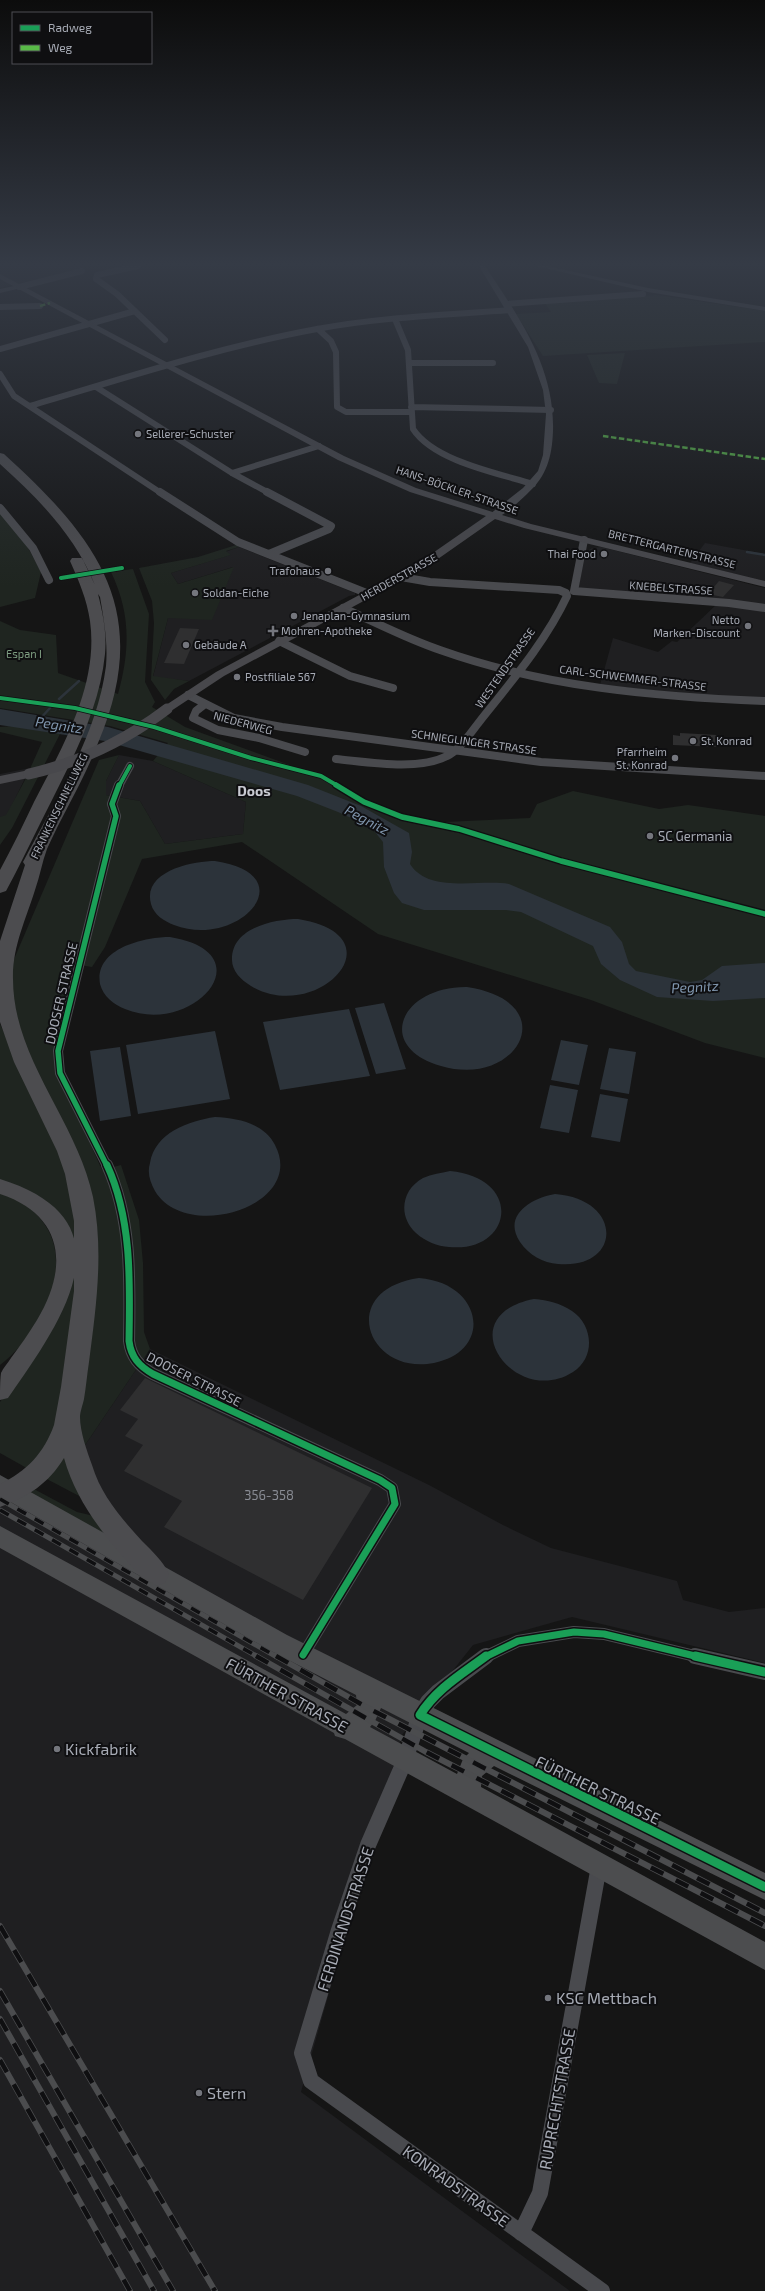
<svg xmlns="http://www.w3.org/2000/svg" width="765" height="2291" viewBox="0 0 765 2291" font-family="'Exo 2',sans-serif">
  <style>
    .built { fill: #1f1f21 }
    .green { fill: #1f2520 }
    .water { fill: #2c333a }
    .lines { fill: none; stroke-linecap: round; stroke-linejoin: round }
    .stream { stroke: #2c333a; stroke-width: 2.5 }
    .building { fill: #2f2f30 }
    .minor-far4 { stroke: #494a4e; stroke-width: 6 }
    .minor-far3 { stroke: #494a4e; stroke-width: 8 }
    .minor-far2 { stroke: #494a4e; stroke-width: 10 }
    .minor-far1 { stroke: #494a4e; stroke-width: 12 }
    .minor { stroke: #494a4e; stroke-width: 16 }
    .tertiary { fill: #494a4e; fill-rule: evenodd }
    .secondary { fill: #48484c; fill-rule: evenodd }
    .primary { fill: #4c4d4f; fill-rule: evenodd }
    .trunk { fill: #4c4c4f; fill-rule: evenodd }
    .motorway { fill: #4c4c4f; fill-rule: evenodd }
    .rail-far1-casing { stroke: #4b4c4e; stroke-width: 5 }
    .rail-casing { stroke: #4b4c4e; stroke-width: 6 }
    .rail-far1 { stroke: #0f0f11; stroke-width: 3.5; stroke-dasharray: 10; stroke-linecap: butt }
    .rail { stroke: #0f0f11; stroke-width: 4.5; stroke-dasharray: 14; stroke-linecap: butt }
    .secondary-bridge { stroke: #48484c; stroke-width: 11 }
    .quiet { stroke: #58b947; stroke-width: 2.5; stroke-dasharray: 5.5 2.5; stroke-linecap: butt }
    .cycleway-far3-casing { stroke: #0f0f11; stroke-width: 5.5 }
    .cycleway-far2-casing { stroke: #0f0f11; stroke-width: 8 }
    .cycleway-far1-casing { stroke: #0f0f11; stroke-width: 10 }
    .cycleway-casing { stroke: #0f0f11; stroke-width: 12 }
    .cycleway-far3 { stroke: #1a9f57; stroke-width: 4 }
    .cycleway-far2 { stroke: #1a9f57; stroke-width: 5.5 }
    .cycleway-far1 { stroke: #1a9f57; stroke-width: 7 }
    .cycleway { stroke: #1a9f57; stroke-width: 9 }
    .poi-dot { fill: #74767d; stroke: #0f0f11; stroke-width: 1.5 }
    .labels { text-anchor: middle; stroke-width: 4; stroke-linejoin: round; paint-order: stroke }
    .far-poi-label { font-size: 11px; fill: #a7abb5; stroke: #0f0f11; text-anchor: start }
    .far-street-label { font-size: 11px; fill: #a7abb5; stroke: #0f0f11 }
    .far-park-label { font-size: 11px; fill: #7f9f83; stroke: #0f0f11 }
    .poi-label { font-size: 13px; fill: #a7abb5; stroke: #0f0f11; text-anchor: start }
    .street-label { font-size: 13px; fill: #a7abb5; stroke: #0f0f11 }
    .near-number-label { font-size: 13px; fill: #898c94 }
    .water-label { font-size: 14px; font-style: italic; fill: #8096ae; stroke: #0f0f11 }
    .far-district-label { font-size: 14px; font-weight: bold; fill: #c8cad1; stroke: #0f0f11 }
    .near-street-label { font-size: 16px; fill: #a7abb5; stroke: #0f0f11 }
    .near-poi-label { font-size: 16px; fill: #a7abb5; stroke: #0f0f11; text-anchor: start }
  </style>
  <rect width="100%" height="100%" fill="#151515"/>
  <path class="built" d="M 0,266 L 90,266 L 0,288 Z
    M 705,543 L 765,554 L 765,581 L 690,563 Z
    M 239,547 L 355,593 L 355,595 L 349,596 L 189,681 L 153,677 L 168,618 L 233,567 L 178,584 L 171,573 L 230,555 L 225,552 Z
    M 601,547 L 765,588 L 765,607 L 578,588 L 586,552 L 592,548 Z
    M 717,604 L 765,610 L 765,698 L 721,697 L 600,685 L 613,638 L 658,652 L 672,641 L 677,642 Z
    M 119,755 L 153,761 L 246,802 L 243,834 L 165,844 L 140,801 L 106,795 L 106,781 Z
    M 30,768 L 0,830 L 0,774 Z
    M 150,1349 L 429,1485 L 503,1525 L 551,1548 L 677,1581 L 683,1600 L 729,1612 L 765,1608 L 765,1663 L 572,1617 L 473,1645 L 402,1735 L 301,2092 L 570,2291 L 0,2291 L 0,1493 L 80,1538 L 110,1512 L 81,1451 Z"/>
  <path class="green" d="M 657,295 L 765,311 L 765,342 L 543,356 L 516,314 L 551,312 L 545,303 Z
    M 625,353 L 617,384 L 599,383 L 587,355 Z
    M 0,512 L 25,542 L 41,572 L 35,598 L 0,607 Z
    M 236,545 L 239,547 L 226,551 L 231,555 L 171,573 L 178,584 L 234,567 L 212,620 L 168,618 L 153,676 L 189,681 L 174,689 L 165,700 L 151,680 L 154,623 L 152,601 L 139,568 L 198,557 Z
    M 133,569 L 149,614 L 145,682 L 155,702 L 152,707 L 185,727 L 328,779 L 365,800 L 401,815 L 445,822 L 530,818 L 537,804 L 573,791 L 659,809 L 688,805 L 765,816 L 765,1058 L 705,1043 L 591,1000 L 378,934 L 242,842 L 142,859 L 105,947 L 92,967 L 73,964 L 56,1046 L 84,1130 L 102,1170 L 121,1165 L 139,1220 L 143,1263 L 144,1332 L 150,1349 L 81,1451 L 77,1423 L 94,1264 L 14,1013 L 9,971 L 99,760 L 119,755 L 106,781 L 106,795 L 140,801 L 165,844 L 243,834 L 246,802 L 153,761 L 168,743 L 110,726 L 0,708 L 0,621 L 20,630 L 56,635 L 58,673 L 118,694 C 130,650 131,614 111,572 Z
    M 13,726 L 60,734 L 12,828 L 0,845 L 0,817 L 6,815 L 25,780 L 42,742 L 0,732 L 0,727 Z
    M 0,1024 L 67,1170 L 81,1254 L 56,1430 L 32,1471 L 0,1453 L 0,1402 L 38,1349 L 70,1280 L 41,1198 L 19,1187 L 0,1182 Z
    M 0,1193 C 7,1196 17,1198 23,1202 C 27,1204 31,1209 34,1212 C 82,1256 43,1332 0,1365 Z
    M 64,1447 L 81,1497 L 43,1477 Z
    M 32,1488 L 77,1512 L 94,1516 L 111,1538 L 26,1491 Z"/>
  <path class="water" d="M 0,709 L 108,727 L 308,785 L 361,806 L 409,833 L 412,852 L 410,864 C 429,894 479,879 509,884 L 610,927 L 622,942 L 629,964 L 636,971 L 690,982 L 702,980 L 722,966 L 765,963 L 765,998 L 713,1001 L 657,997 L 620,980 L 601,964 L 593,946 L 521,912 L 506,910 L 424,910 L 402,903 L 394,893 L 384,867 L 383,842 L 371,827 L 338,812 L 297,796 L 105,741 L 0,725 Z
    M 215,861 C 307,875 238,950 174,925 C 164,921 154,915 151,904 C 142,871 193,861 215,861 Z
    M 298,919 C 402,936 317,1025 251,986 C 241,980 232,971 232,960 C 231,928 274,919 298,919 Z
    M 170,937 C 267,953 193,1037 125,1009 C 114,1005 103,996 100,984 C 94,948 145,937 170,937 Z
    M 467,987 C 565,1002 518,1089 441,1066 C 373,1046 402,986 467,987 Z
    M 384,1003 L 406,1069 L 376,1074 L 355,1008 Z
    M 349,1009 L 370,1076 L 280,1090 L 263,1022 Z
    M 215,1031 L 230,1099 L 138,1114 L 126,1045 Z
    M 561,1040 L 588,1045 L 579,1085 L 551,1080 Z
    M 120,1047 L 131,1116 L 100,1121 L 90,1051 Z
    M 609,1048 L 636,1052 L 629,1094 L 600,1089 Z
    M 550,1085 L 578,1090 L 569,1133 L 540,1128 Z
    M 600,1094 L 628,1099 L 620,1142 L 591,1137 Z
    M 215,1117 C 237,1118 264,1123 275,1145 C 307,1206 186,1243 155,1191 C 150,1182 147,1173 150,1163 C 155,1133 188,1121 215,1117 Z
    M 450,1171 C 524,1178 513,1253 449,1247 C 437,1246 426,1242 416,1233 C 398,1217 401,1190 423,1178 C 432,1174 441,1173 450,1171 Z
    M 555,1194 C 624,1199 622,1270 558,1264 C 543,1263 529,1255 520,1242 C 502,1215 532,1198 555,1194 Z
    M 419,1278 C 483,1283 494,1351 434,1363 C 367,1376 336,1290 419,1278 Z
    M 534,1299 C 548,1300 560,1303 572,1311 C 593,1325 596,1357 573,1372 C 515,1409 447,1316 534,1299 Z"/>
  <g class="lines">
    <path class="stream" d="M 747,552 L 765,555
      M 59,699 L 79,681
      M 40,719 L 50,708"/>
  </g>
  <path class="building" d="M 719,581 L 734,585 L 723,597 L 708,594 Z
    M 180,628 L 199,629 L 184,664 L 164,663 Z
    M 680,733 L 717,735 L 718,747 L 673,745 L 673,735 L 680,736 Z
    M 145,1378 L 372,1488 L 303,1600 L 164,1527 L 182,1501 L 124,1471 L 143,1445 L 125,1436 L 138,1419 L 120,1410 Z"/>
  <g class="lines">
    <path class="minor-far4" d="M 138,266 L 97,275 L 96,279 L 117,294 L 165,340
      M 19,287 L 82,271
      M 506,304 L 643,294
      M 0,307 L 40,306
      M 395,319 L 408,350 L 413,429 C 434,461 497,473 533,484
      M 318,329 L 331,341 L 336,352 L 337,407 L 346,412 L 411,412
      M 0,349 L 135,311
      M 409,363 L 493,363
      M 0,374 L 14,396 L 161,493
      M 96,387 L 232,473 L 269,493
      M 30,406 C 125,378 219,347 317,329 C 381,317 446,315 510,310
      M 411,407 L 551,410
      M 232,473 L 319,446"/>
    <path class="minor-far3" d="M 160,492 L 238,542 L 369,594
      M 267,492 L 331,526 L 329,529 L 269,554
      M 0,508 L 33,548 L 49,580
      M 584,540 L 574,591 L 729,603 L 765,608
      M 343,608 C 375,622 407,639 440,650 C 544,687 656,697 765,701
      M 279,641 L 350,676 L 393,688
      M 188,695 L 234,718 L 282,727 L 541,762 L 765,776
      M 205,704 L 196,711 L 193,718 L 218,730 L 259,738 L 305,752
      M 336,759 C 368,762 418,771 447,756 C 460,750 471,732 480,721 C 511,682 546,641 567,596 L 566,593 L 559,590 L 430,582 L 401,577
      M 119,786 L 130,766"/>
    <path class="minor-far2" d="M 107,1166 L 60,1073 L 58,1051 L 116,816 L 112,804 L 119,785"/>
    <path class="minor-far1" d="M 107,1165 C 132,1219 130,1282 129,1341 C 131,1357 139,1366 153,1374 L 380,1480 L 392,1488 L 395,1504 L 303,1655
      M 485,1657 L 518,1641 L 574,1632 L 604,1634 L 699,1657"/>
    <path class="minor" d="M 486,1656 L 438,1692 L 428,1702 L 420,1715 L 405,1760 L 368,1845 L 339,1930 L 302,2053 L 311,2081 L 602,2291
      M 695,1656 L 765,1672
      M 521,2233 L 540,2193 L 599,1866"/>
    <path class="tertiary" d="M 479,266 L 485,266 C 519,317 555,367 553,431 C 552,457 547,476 527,494 C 518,502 505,516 493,519 L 490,518 L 490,514 L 523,488 L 538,471 L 543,455 L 546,414 L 543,390 L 528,347 Z
      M 536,266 L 547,266 L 648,288 L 765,307 L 765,311 L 648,292 Z
      M 19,285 L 21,286 L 21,288 L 0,293 L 0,289 Z"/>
    <path class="secondary" d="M 0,274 L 344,456 L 416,488 L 531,524 L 765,581 L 765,587 L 524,528 L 495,519 L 425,568 L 224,676 L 171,711 L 163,711 L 161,709 L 163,707 L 216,672 L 417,564 L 486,516 L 410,492 L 338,460 L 0,279 Z
      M 29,770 L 33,771 L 35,774 L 33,777 L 0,784 L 0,776 Z"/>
    <path class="primary" d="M 0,1475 L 287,1635 L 765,1873 L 765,1900 L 494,1766 L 482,1776 L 481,1787 L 765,1942 L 765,1970 L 345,1739 L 335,1736 L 334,1733 L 0,1548 L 0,1526 L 346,1714 L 357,1705 L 356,1695 L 271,1651 L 0,1496 ZM 381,1708 L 469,1753 L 463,1759 L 457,1774 L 370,1727 L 375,1721 Z"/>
    <path class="trunk" d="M 0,1179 C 135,1221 61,1322 8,1398 L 0,1400 C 0,1393 0,1380 1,1373 C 3,1368 8,1363 11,1358 C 20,1346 29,1333 37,1320 C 69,1267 64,1215 0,1194 Z"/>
    <path class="motorway" d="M 0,453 L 4,454 C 100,541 153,613 98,743 C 84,780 63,813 47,849 C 42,862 40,876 35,890 C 26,919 12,948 13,979 C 13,1059 77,1121 93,1197 C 104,1252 96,1308 89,1362 C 87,1375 86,1387 84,1399 C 83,1404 80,1412 80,1417 C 80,1432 87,1451 92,1465 C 101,1495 121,1518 142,1541 C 152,1551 163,1561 169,1574 L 165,1583 L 156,1586 L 147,1583 C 112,1545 78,1508 64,1458 C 49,1483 28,1497 0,1507 L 0,1484 C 27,1471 44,1453 54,1425 L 61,1387 L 74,1291 L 74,1221 L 65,1174 L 57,1151 L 14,1062 L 0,1022 L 0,941 L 25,865 L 23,862 C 55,801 97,736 106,666 C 108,643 104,620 100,597 L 98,594 C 103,614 107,633 105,654 C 100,706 75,754 52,800 C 39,825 27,851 14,876 L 6,891 L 0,893 L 0,870 C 12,848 23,825 34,802 C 62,748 99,685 90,621 C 87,600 79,581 70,561 L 72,558 L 82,558 L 95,585 C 75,536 39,499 0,464 Z"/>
    <defs>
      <path id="rail-far1" d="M 0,1499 L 277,1657
        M 0,1510 L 258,1657"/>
      <path id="rail" d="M 256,1656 L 426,1752 L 765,1926
        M 276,1656 L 368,1708 L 765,1913
        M 0,1926 L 215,2291
        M 0,1991 L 173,2291
        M 0,2019 L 154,2291
        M 0,2060 L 130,2291"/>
    </defs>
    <use href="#rail-far1" class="rail-far1-casing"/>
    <use href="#rail" class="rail-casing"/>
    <use href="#rail-far1" class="rail-far1"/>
    <use href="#rail" class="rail"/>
    <path class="secondary-bridge" d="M 29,774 C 81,762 125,741 167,709"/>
    <path class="quiet" d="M 40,306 L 50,303
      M 603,436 L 765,459"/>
    <defs>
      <path id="cycleway-far3" d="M 61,578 L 122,568
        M 0,698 L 75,708 L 154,727 L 251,758 L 321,776 L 338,786
        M 119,786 L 130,766"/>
      <path id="cycleway-far2" d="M 336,785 L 364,802 L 402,817 L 459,829 L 561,861 L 765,914
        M 107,1166 L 60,1073 L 58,1051 L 116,816 L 112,804 L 119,785"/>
      <path id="cycleway-far1" d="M 107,1165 C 132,1219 130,1282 129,1341 C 131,1357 139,1366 153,1374 L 380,1480 L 392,1488 L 395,1504 L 303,1655
        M 485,1657 L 518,1641 L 574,1632 L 604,1634 L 699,1657"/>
      <path id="cycleway" d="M 486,1656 C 462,1674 436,1689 420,1715 L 765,1887
        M 695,1656 L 765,1672"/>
    </defs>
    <use href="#cycleway-far3" class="cycleway-far3-casing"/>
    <use href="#cycleway-far2" class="cycleway-far2-casing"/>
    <use href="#cycleway-far1" class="cycleway-far1-casing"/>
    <use href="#cycleway" class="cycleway-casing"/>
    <use href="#cycleway-far3" class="cycleway-far3"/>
    <use href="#cycleway-far2" class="cycleway-far2"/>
    <use href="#cycleway-far1" class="cycleway-far1"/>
    <use href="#cycleway" class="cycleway"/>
  </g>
  <linearGradient id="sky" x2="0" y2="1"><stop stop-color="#0c0c0c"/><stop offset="0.45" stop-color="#353b46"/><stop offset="1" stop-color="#353b46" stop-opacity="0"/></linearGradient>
  <rect width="765" height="586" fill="url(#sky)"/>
  <g class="poi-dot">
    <circle cx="138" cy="434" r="4"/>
    <circle cx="604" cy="554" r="4"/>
    <circle cx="328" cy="571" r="4"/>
    <circle cx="195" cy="593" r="4"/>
    <circle cx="294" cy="616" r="4"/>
    <circle cx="748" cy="626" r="4"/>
    <path d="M271 625h4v4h4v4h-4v4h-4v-4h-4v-4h4z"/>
    <circle cx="186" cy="645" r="4"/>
    <circle cx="237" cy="677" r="4"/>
    <circle cx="693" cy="741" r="4"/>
    <circle cx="675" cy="758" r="4"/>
    <circle cx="650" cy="836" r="4"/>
    <circle cx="57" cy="1749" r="4"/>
    <circle cx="548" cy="1998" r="4"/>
    <circle cx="199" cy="2093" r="4"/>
  </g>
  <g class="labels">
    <g class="far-poi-label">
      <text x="146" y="438">Sellerer-Schuster</text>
      <text x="596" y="558" text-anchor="end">Thai Food</text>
      <text x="320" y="575" text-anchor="end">Trafohaus</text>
      <text x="203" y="597">Soldan-Eiche</text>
      <text x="302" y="620">Jenaplan-Gymnasium</text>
      <text x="740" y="624" text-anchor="end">Netto<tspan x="740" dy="13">Marken-Discount</tspan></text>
      <text x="281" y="635">Mohren-Apotheke</text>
      <text x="194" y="649">Gebäude A</text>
      <text x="245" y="681">Postfiliale 567</text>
      <text x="701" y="745">St. Konrad</text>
      <text x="667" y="756" text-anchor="end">Pfarrheim<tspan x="667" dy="13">St. Konrad</tspan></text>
    </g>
    <g class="far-street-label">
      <text transform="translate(457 490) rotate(19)" y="4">HANS-BÖCKLER-STRASSE</text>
      <text transform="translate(672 549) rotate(14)" y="4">BRETTERGARTENSTRASSE</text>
      <text transform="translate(399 577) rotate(-29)" y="4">HERDERSTRASSE</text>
      <text transform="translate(671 588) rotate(4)" y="4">KNEBELSTRASSE</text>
      <text transform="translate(505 668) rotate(-55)" y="4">WESTENDSTRASSE</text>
      <text transform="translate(633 678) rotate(7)" y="4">CARL-SCHWEMMER-STRASSE</text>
      <text transform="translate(243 723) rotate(15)" y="4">NIEDERWEG</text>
      <text transform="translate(474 742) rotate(8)" y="4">SCHNIEGLINGER STRASSE</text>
      <text transform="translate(59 806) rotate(-64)" y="4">FRANKENSCHNELLWEG</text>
    </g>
    <g class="far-park-label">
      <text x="24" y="658">Espan I</text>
    </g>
    <g class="poi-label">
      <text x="658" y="841">SC Germania</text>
    </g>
    <g class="street-label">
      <text transform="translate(61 993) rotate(-77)" y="5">DOOSER STRASSE</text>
      <text transform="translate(194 1379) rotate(27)" y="5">DOOSER STRASSE</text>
    </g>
    <g class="near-number-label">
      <text x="269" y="1500">356-358</text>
    </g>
    <g class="water-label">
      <text transform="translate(59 725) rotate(9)" y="5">Pegnitz</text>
      <text transform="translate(367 820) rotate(28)" y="5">Pegnitz</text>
      <text transform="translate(695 987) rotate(-3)" y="5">Pegnitz</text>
    </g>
    <g class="far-district-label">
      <text x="254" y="796">Doos</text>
    </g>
    <g class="near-street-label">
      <text transform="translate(287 1695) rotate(29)" y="6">FÜRTHER STRASSE</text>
      <text transform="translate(598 1790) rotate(26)" y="6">FÜRTHER STRASSE</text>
      <text transform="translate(345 1919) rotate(-72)" y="6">FERDINANDSTRASSE</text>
      <text transform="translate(557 2099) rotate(-80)" y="6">RUPRECHTSTRASSE</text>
      <text transform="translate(456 2186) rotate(36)" y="6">KONRADSTRASSE</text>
    </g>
    <g class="near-poi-label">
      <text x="65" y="1755">Kickfabrik</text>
      <text x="556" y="2004">KSC Mettbach</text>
      <text x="207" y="2099">Stern</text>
    </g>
  </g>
  <rect x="12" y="12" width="140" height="52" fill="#0f0f11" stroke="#4c4d53"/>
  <rect x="20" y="25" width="20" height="6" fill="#1a9f57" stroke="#4c4d53"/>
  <text x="48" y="32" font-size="12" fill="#a7abb5">Radweg</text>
  <rect x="20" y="45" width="20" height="6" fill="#58b947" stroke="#4c4d53"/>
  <text x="48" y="52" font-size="12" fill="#a7abb5">Weg</text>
</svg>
